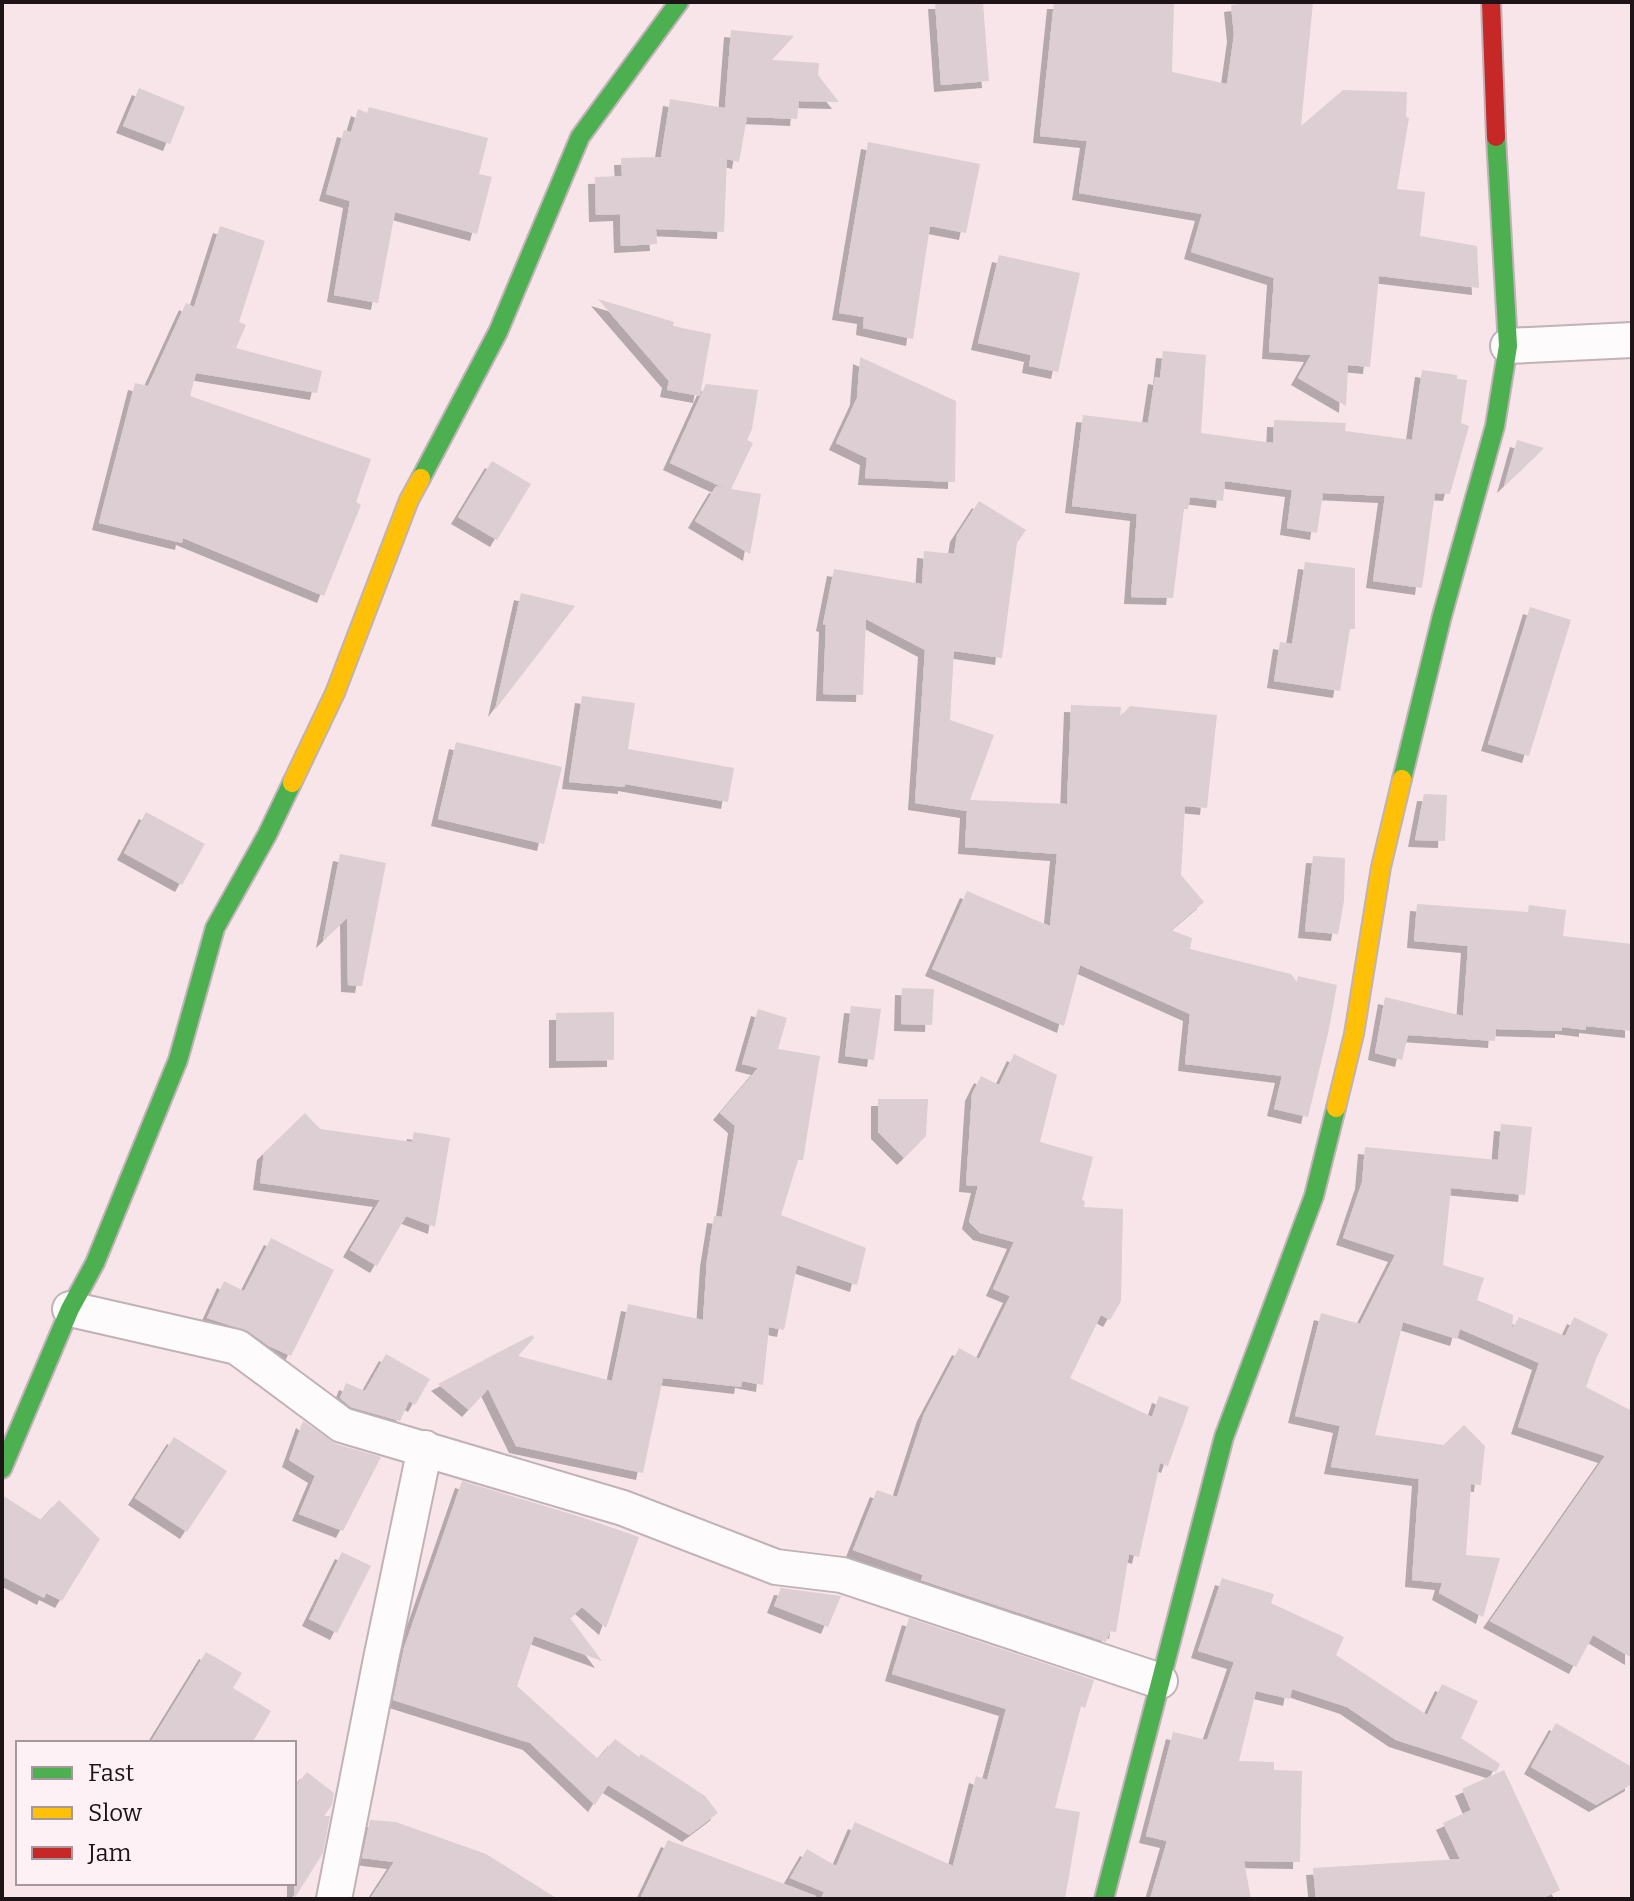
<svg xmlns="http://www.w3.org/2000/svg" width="1634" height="1901" viewBox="0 0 1634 1901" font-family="Bitter,serif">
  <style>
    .building { fill: #dcced2; filter: url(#shadow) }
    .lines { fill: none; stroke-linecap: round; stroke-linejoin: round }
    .street-casing { stroke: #c0b2b6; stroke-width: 38 }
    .fast-casing { stroke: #c0b2b6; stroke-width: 22 }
    .slow-casing { stroke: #c0b2b6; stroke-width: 22 }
    .jam-casing { stroke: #c0b2b6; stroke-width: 22 }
    .street { stroke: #fefbfc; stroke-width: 34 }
    .fast { stroke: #4caf50; stroke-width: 18 }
    .slow { stroke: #ffc107; stroke-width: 18 }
    .jam { stroke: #c62828; stroke-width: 18 }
  </style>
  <defs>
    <filter id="shadow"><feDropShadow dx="-7" dy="7" stdDeviation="0" flood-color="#0004"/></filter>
  </defs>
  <rect width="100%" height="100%" fill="#f7e5ea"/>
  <path class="building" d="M 935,2 L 983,2 L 989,81 L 941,85 Z
    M 1054,2 L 1174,2 L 1172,72 L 1227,84 L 1234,35 L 1231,5 L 1254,2 L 1313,2 L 1301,126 L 1343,90 L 1407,92 L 1406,117 L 1409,118 L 1397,189 L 1425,192 L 1420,236 L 1477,246 L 1479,288 L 1379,276 L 1370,367 L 1348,365 L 1346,406 L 1298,378 L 1311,355 L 1269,352 L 1274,278 L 1191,252 L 1202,214 L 1079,193 L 1087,141 L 1040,136 Z
    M 731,30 L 794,36 L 772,60 L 819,63 L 818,75 L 839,102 L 799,101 L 797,119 L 747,117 L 739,162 L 727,159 L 724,232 L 656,229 L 657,244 L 621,246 L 620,214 L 596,215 L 595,177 L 622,176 L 621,158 L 661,157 L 670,99 L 725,108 Z
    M 139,88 L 185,107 L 170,144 L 123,126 Z
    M 369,107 L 488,138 L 479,174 L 492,177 L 477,234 L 395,212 L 378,303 L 334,295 L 350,201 L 326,194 L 344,130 L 351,132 L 358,109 L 367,113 Z
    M 868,142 L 980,164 L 966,233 L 930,226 L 913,339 L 863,328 L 864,317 L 839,313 Z
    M 220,226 L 265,241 L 239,322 L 246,325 L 236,348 L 322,371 L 317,393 L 196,373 L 190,396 L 371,459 L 356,502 L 361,505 L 324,596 L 183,538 L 182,543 L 99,523 L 135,383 L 148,386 L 186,303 L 194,307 Z
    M 999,255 L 1080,273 L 1058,372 L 1029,366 L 1031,355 L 978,343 Z
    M 598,299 L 674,322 L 673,326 L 711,334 L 700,396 L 667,390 L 669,381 Z
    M 1163,351 L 1206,355 L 1201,433 L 1273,443 L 1274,420 L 1346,423 L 1345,431 L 1412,440 L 1422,370 L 1457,375 L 1457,379 L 1467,380 L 1461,423 L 1469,426 L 1450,494 L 1435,493 L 1422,588 L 1373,581 L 1385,496 L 1323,493 L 1317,533 L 1287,528 L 1292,490 L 1225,481 L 1223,501 L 1190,497 L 1188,509 L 1184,509 L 1173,598 L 1131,597 L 1137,514 L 1072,506 L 1083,415 L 1148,423 L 1155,377 L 1160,378 Z
    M 860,357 L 956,401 L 955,482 L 865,478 L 867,458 L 836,443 L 857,398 Z
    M 706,384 L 758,390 L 752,429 L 747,440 L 753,443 L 731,489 L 761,494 L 750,554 L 695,521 L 716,486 L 724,488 L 670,463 Z
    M 1517,440 L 1544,448 L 1504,486 Z
    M 492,461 L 531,484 L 497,540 L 458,517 Z
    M 979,501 L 1026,530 L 1017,543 L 1002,658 L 954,651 L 950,720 L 994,735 L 970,800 L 1067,804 L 1071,705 L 1121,707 L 1120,717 L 1130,706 L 1217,715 L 1207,808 L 1185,806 L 1181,875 L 1204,902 L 1171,930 L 1192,938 L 1190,949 L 1291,974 L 1297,982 L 1298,976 L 1337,985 L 1329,1029 L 1308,1117 L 1274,1109 L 1282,1076 L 1185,1064 L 1190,1014 L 1080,965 L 1064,1026 L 932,969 L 967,891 L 1050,926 L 1057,854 L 965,847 L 967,811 L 915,803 L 925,650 L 866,619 L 863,695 L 823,694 L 826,625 L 823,624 L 834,569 L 922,584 L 924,551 L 954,554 L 957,535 Z
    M 1305,562 L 1355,568 L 1355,629 L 1350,629 L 1340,691 L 1274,681 L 1280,642 L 1292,644 Z
    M 521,593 L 575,606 L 495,710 Z
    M 1530,607 L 1571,620 L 1529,756 L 1488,744 Z
    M 582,696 L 635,703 L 628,749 L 734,768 L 728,802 L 625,784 L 625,787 L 569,782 Z
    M 456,742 L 562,767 L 544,844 L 438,819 Z
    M 1424,794 L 1447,795 L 1445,841 L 1415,840 Z
    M 146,812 L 205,844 L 182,885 L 124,853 Z
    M 340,854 L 386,863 L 362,986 L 348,985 L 347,918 L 323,941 Z
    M 1313,856 L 1345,858 L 1344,901 L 1338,934 L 1305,931 Z
    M 1417,904 L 1528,912 L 1529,905 L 1566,910 L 1563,936 L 1632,944 L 1632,1031 L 1586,1026 L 1586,1030 L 1562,1027 L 1562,1031 L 1496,1029 L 1495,1041 L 1408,1035 L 1402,1060 L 1375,1053 L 1385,997 L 1463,1016 L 1468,946 L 1414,941 Z
    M 902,988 L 934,989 L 932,1025 L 901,1024 Z
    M 851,1006 L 881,1009 L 874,1060 L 845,1056 Z
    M 758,1009 L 787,1018 L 778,1049 L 820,1056 L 803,1160 L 798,1160 L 781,1215 L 866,1248 L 857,1285 L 797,1265 L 784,1330 L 769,1327 L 763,1385 L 742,1381 L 741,1387 L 663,1378 L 643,1473 L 516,1446 L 488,1389 L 469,1410 L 438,1384 L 532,1335 L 534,1338 L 518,1356 L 612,1381 L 628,1304 L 703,1320 L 707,1260 L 714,1216 L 722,1217 L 735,1126 L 720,1113 L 758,1068 L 742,1064 Z
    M 614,1012 L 614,1060 L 556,1061 L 556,1013 Z
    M 1014,1054 L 1057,1075 L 1040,1142 L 1093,1157 L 1082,1200 L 1085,1201 L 1084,1207 L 1123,1209 L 1121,1301 L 1110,1320 L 1101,1315 L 1070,1378 L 1152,1417 L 1159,1396 L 1189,1407 L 1168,1466 L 1160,1463 L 1139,1557 L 1129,1554 L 1116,1632 L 1110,1631 L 1106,1642 L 921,1580 L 923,1575 L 853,1550 L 877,1490 L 897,1497 L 924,1414 L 959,1348 L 979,1359 L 1010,1296 L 993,1289 L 1014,1242 L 980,1233 L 969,1222 L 978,1186 L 966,1185 L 972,1094 L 981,1076 L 999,1085 Z
    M 878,1099 L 928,1099 L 926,1136 L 904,1158 L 878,1132 Z
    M 305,1113 L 320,1129 L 412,1142 L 414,1132 L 450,1138 L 435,1227 L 406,1216 L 377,1266 L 350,1250 L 380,1200 L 260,1183 L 264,1153 Z
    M 1501,1124 L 1532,1127 L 1525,1195 L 1451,1188 L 1443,1265 L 1484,1278 L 1477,1300 L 1513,1315 L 1512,1329 L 1519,1317 L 1565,1336 L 1574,1317 L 1608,1334 L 1596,1359 L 1586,1387 L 1632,1411 L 1632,1658 L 1593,1635 L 1576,1667 L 1490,1621 L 1605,1456 L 1518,1427 L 1539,1363 L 1460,1329 L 1457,1339 L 1403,1322 L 1375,1435 L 1444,1445 L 1464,1425 L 1485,1446 L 1481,1485 L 1471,1484 L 1466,1555 L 1500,1558 L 1483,1617 L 1439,1593 L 1442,1583 L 1412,1580 L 1419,1479 L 1331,1467 L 1340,1426 L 1295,1416 L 1321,1313 L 1360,1324 L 1395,1255 L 1343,1238 L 1362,1182 L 1365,1147 L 1498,1160 Z
    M 271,1238 L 334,1270 L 291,1356 L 269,1346 L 248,1331 L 207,1318 L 224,1281 L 244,1291 Z
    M 386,1354 L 430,1379 L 415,1405 L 409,1401 L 400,1421 L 351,1407 L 340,1398 L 346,1383 L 365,1391 Z
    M 303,1421 L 336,1444 L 381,1457 L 343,1531 L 299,1514 L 315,1476 L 289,1460 Z
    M 174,1437 L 227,1471 L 187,1532 L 135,1498 Z
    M 462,1481 L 581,1517 L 639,1537 L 606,1628 L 582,1607 L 570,1618 L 602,1661 L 534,1636 L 517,1686 L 598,1759 L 615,1739 L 639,1757 L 641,1754 L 705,1796 L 718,1813 L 689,1835 L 608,1785 L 595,1805 L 530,1743 L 393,1700 L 404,1648 Z
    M 2,1495 L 41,1520 L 59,1500 L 100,1539 L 62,1601 L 46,1593 L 44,1598 L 2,1576 Z
    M 342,1552 L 371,1566 L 337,1633 L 309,1619 Z
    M 1222,1578 L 1274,1594 L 1271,1603 L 1344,1637 L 1336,1655 L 1427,1715 L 1442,1684 L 1478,1701 L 1461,1738 L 1500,1764 L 1496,1772 L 1396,1740 L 1347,1707 L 1292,1689 L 1290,1699 L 1256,1691 L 1239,1761 L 1274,1762 L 1274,1770 L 1302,1771 L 1300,1862 L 1244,1861 L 1251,1899 L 1150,1899 L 1167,1841 L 1146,1836 L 1173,1732 L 1207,1740 L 1234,1662 L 1198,1651 Z
    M 781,1588 L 841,1596 L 828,1627 L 774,1606 Z
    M 909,1618 L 1094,1680 L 1085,1708 L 1081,1706 L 1055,1808 L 1080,1812 L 1065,1899 L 821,1899 L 824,1892 L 790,1878 L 807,1849 L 836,1866 L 855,1822 L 953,1866 L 976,1776 L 987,1780 L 1006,1709 L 892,1674 Z
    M 206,1652 L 242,1673 L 233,1688 L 271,1711 L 252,1743 L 150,1743 Z
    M 1556,1723 L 1632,1767 L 1632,1784 L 1596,1805 L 1531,1767 Z
    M 1504,1770 L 1560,1890 L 1541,1899 L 1316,1899 L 1313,1868 L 1460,1859 L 1443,1823 L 1471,1810 L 1462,1789 Z
    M 307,1772 L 334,1793 L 332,1805 L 324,1816 L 330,1816 L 323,1853 L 294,1899 L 294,1788 Z
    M 370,1820 L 396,1822 L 486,1854 L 558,1899 L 370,1899 L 394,1862 L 362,1858 Z
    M 668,1840 L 816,1896 L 815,1899 L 640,1899 Z"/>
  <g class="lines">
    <defs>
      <path id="street" d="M 1508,346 L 1632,340
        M 70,1309 L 237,1347 L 342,1425 L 623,1508 L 776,1567 L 842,1575 L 1160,1681
        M 334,1899 L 381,1659 L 425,1448"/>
      <path id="fast" d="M 421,478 L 498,332 L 580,137 L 679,2
        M 1402,779 L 1442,616 L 1495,426 L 1508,346 L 1496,137
        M 2,1469 L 70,1309 L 95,1263 L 178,1060 L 215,928 L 267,835 L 292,783
        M 1104,1899 L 1224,1437 L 1314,1196 L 1336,1108"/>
      <path id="slow" d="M 292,783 L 335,693 L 409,500 L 421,478
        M 1336,1108 L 1354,1034 L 1381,867 L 1402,779"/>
      <path id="jam" d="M 1491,2 L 1496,137"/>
    </defs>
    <use href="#street" class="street-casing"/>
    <use href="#fast" class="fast-casing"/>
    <use href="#slow" class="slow-casing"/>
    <use href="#jam" class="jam-casing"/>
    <use href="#street" class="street"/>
    <use href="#fast" class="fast"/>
    <use href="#slow" class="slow"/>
    <use href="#jam" class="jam"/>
  </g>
  <rect width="1634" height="1901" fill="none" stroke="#1e1316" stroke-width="8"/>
  <rect x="16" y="1741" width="280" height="144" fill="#fef1f5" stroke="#a4989c" stroke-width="2"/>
  <rect x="32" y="1767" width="40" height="12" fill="#4caf50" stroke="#a4989c" stroke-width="2"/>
  <text x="88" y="1781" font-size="24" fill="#1e1316">Fast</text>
  <rect x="32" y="1807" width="40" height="12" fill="#ffc107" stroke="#a4989c" stroke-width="2"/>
  <text x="88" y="1821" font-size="24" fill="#1e1316">Slow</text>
  <rect x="32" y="1847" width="40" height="12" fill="#c62828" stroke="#a4989c" stroke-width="2"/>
  <text x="88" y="1861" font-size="24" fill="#1e1316">Jam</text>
</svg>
